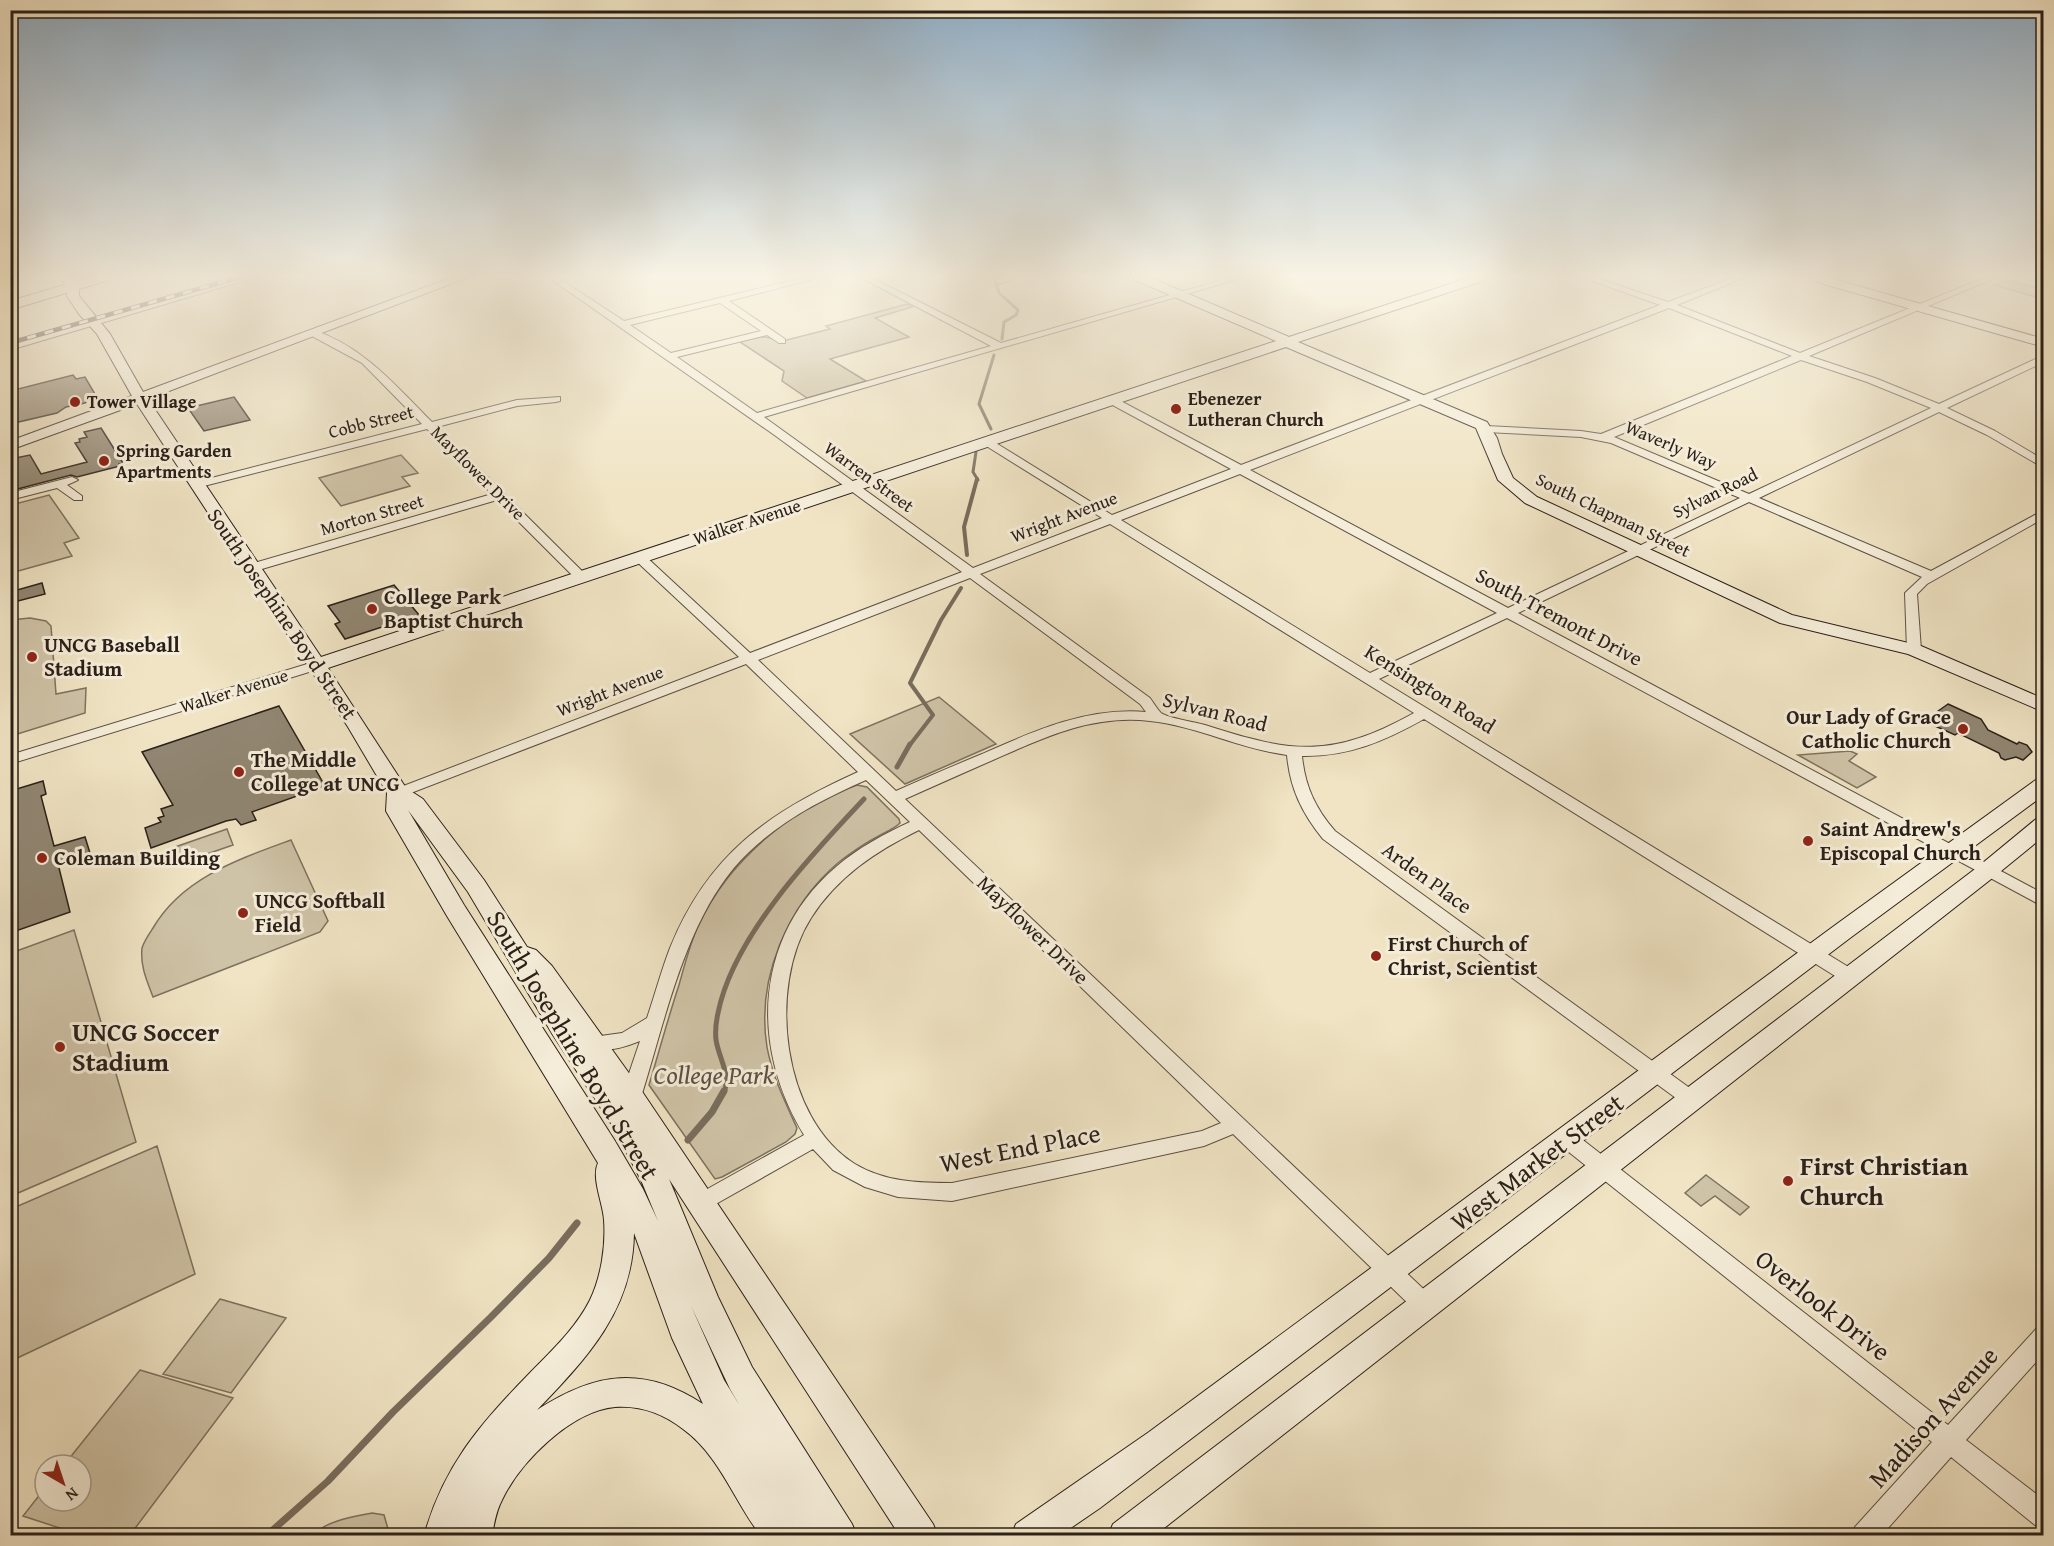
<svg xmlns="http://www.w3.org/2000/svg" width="2054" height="1546" viewBox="0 0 2054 1546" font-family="'Gentium Book Plus',serif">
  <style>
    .green { fill: #cfc3a7; stroke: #7d7260; stroke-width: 1.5 }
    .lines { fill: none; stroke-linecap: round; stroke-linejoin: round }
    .stream-far3 { stroke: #796d5d; stroke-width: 3 }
    .stream-far2 { stroke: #796d5d; stroke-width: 4 }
    .stream-far1 { stroke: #796d5d; stroke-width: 5 }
    .stream { stroke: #796d5d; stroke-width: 7 }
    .building { fill: #918672; stroke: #2b2019; stroke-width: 1.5 }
    .street-casing { stroke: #5c5144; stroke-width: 2 }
    .secondary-casing { stroke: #2b2019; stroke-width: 2 }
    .primary-casing { stroke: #2b2019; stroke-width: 2 }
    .street { fill: #f5edd9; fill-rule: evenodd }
    .secondary { fill: #f5edd9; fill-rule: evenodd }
    .primary { fill: #f0e4c4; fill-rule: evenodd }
    .rail-casing { stroke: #2b2019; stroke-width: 4.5 }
    .rail { stroke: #f5edd9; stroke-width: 3; stroke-dasharray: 9; stroke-linecap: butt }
    .poi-dot { fill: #8f2418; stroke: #f5edd9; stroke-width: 2 }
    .labels { text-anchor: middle; stroke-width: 6; stroke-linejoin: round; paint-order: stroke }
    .far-poi-label { font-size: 18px; font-weight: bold; fill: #2b2019; stroke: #f5edd9; text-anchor: start }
    .far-street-label { font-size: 18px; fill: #2b2019; stroke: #f5edd9 }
    .poi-label { font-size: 21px; font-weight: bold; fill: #2b2019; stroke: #f5edd9; text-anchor: start }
    .street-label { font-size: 21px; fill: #2b2019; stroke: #f5edd9 }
    .near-poi-label { font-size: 26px; font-weight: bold; fill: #2b2019; stroke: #f5edd9; text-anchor: start }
    .near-street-label { font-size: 26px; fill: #2b2019; stroke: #f5edd9 }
    .near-park-label { font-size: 26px; font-style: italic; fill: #5c5144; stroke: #f5edd9 }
  </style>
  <rect width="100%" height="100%" fill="#f0e4c4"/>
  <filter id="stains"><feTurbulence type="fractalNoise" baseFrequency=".00333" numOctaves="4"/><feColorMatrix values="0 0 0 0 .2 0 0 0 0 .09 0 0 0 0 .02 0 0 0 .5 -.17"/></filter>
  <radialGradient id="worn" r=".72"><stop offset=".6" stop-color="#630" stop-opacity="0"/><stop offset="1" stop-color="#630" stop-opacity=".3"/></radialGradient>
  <path class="green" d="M 2008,280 L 2043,290 L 2043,299 L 1994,285 Z
    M 907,304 L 912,307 L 875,318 L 909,337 L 830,359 L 866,381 L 807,398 L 782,381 L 784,371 L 740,342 C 755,338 765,333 779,342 L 830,329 L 826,326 Z
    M 401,455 L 418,473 L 402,477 L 410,486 L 341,506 L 319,478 Z
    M 49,495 L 79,538 L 64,543 L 72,556 L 11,573 L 11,505 Z
    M 30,618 L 46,621 L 51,626 L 56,694 L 86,688 L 85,713 L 11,736 L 11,620 Z
    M 939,697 L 996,744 L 905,784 L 850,734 Z
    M 1850,751 L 1857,754 L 1849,761 L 1876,777 L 1857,788 L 1798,755 Z
    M 857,785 L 867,787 L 899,819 L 900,823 C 894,829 885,832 877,837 C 863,844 851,853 839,862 C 787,906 756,979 767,1047 C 772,1075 785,1102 797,1128 L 795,1134 L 786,1142 L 722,1177 L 715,1179 L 649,1085 C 659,1052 668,1018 679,985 C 685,964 690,943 699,924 C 728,862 792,807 857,785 Z
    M 227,829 L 233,845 L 181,863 L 175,847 Z
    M 291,840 L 328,921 L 320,932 L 153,997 C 147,981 140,966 142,948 C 144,941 149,934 153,928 C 182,878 239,859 291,840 Z
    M 74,930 L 136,1142 L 11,1196 L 11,953 Z
    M 157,1146 L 195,1274 L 11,1361 L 11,1209 Z
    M 1706,1175 L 1749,1207 L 1740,1215 L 1715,1196 L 1701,1206 L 1685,1193 Z
    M 220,1299 L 286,1318 L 231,1393 L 163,1374 Z
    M 140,1370 L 233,1398 L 130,1535 L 81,1535 L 23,1516 L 45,1488 L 45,1501 L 81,1501 L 81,1465 L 64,1465 Z
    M 372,1513 L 384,1515 L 388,1529 L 385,1535 L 315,1535 C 323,1521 357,1516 372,1513 Z"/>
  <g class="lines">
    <path class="stream-far3" d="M 994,277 L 999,293 L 1018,310 L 1016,315 L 1004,322 L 1002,339
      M 991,429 L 979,404 L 994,355
      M 976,452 L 973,472 L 978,480"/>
    <path class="stream-far2" d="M 967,555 L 964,527 L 977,479
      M 909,746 L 933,715 L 910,683 L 941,620 L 961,588"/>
    <path class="stream-far1" d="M 897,767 L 910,744
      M 724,1093 C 731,1074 719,1059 716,1040 C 715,1031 716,1022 718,1013 C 733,937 812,854 864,799"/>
    <path class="stream" d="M 688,1140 L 712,1112 L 724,1091
      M 266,1536 L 328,1481 L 393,1412 L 491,1317 L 549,1258 L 577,1223"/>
  </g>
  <path class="building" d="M 73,375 L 76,379 L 85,377 L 95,394 L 85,403 L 66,407 L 57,413 L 10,424 L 10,391 Z
    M 234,397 L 250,420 L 204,431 L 188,408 Z
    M 101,428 L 123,463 L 119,464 L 120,466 L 77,477 L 71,475 L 10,491 L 10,459 L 30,455 L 41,474 L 87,462 L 75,443 L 80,442 L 79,439 L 87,437 L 84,432 Z
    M 42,583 L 45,594 L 10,603 L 10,592 Z
    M 394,585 L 419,615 L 345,639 L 335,624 L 340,622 L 328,606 Z
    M 1948,704 L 1981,719 L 1988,730 L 2017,744 L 2019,742 L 2027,745 L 2032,752 L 2023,760 L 2016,757 L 2005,760 L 2001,758 L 1999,753 L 1958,733 L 1955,735 L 1924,721 Z
    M 279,706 L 325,786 L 252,812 L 256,820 L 241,825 L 236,819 L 226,821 L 151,848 L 145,828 L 161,822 L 158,818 L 164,816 L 161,809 L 173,805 L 142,752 Z
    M 43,781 L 46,794 L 41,796 L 54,846 L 85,837 L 90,853 L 58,864 L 70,912 L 10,933 L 10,791 Z"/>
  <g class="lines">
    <defs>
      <path id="street" d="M 245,277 L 257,277 L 10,350 L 10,344 Z
        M 548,277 L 557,277 L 624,321 L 807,277 L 821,277 L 729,301 L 785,339 L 785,343 L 779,343 L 767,335 L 677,357 L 757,413 L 991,346 L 860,277 L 870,277 L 1001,343 L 1233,277 L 1245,277 L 764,417 L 973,568 L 1102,518 L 983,444 L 983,440 L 991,440 L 1112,515 L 1231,469 L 1107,402 L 1107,398 L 1115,398 L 1241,465 L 1660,305 L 1581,277 L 1593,277 L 1668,302 L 1735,277 L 1746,277 L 1677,305 L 1800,353 L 1986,277 L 1997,277 L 1809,356 L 1875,378 L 1939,404 L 2044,355 L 2044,362 L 1947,408 L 1995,431 L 2044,460 L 2044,468 L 1987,435 L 1939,412 L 1759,498 L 1931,571 L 2044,510 L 2044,518 L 1927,584 L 1917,594 L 1921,650 L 1919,653 L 1909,653 L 1907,650 L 1905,593 L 1922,577 L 1749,502 L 1518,613 L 2044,894 L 2044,907 L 1507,618 L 1379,679 L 1855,971 L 1858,976 L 1855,981 L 1849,982 L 1843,981 L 1424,719 C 1385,741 1348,757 1302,756 C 1305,786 1315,808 1335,831 L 1698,1094 L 1701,1099 L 1698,1104 L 1691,1107 L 1684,1104 L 1323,839 C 1302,813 1290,789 1287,755 C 1240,749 1197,726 1150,721 C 1093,714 1043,738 993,760 C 963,773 934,786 905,799 L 1433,1298 L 1436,1305 L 1433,1312 L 1425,1315 L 1417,1312 L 1233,1134 L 1204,1146 L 952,1201 L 898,1197 L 865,1187 L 833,1170 L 813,1149 L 707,1209 L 700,1212 L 693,1209 L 690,1203 L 693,1197 L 804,1135 C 750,1047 754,937 836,867 C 858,848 884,834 910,822 L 866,780 C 825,798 782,820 749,852 C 687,910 666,1018 641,1097 L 638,1102 L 631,1105 L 624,1102 L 621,1097 L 640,1041 C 623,1048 604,1053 586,1048 L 584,1043 L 586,1038 L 622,1033 L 647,1018 C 655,995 661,971 670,948 C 708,854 769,812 858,772 L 746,664 L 403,796 L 398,798 L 390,793 L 393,790 L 739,657 L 635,560 L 635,554 L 643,554 L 750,653 L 962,572 L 773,434 ZM 720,303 L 761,331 L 671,353 L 630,325 ZM 1669,308 L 1792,356 L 1601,434 L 1581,431 L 1486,426 L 1481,429 L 1486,432 L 1581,437 L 1611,443 L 1740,498 L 1508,608 L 1250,470 ZM 1801,360 L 1867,382 L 1931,408 L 1749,494 L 1614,437 ZM 1240,474 L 1497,613 L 1370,673 L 1121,520 ZM 1110,524 L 1414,713 C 1331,759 1292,753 1205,725 C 1195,722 1168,718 1161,713 C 1157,709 1153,702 1150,698 L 980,574 ZM 970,578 L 1140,704 L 1146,712 C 1087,707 1034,731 982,754 C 953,766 925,778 896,791 L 758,660 ZM 919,830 L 1221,1123 L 1202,1131 L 952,1183 C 919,1183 885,1182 855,1164 C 782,1119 767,987 811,918 C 837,877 876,851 919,830 Z
        M 1006,277 L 1019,277 L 999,284 L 995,281 Z
        M 313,330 C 363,346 396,386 432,422 L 517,400 L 560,397 L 560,401 L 556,402 L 517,406 L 437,427 L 585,574 L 587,577 L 585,580 L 577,580 L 497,500 L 255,571 L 247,571 L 245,568 L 247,565 L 492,494 L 427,429 L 196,488 L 192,487 L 192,483 L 422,424 L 362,363 L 310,335 L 310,331 Z
        M 72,477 L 78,480 L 67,485 L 82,496 L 82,500 L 74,500 L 57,488 L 10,500 L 10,493 Z
        M 317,661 L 324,665 L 322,668 L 10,764 L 10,755 Z
        M 1567,1131 L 1574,1133 L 1948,1425 L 2036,1329 L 2044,1326 L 2044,1353 L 1966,1440 L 2044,1500 L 2044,1528 L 2035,1525 L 1951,1457 L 1881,1536 L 1852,1536 L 1855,1527 L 1932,1442 L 1560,1145 L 1557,1139 L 1560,1133 Z"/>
      <path id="secondary" d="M 61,277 L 73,277 L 79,288 L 79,296 L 110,334 L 143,392 L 453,277 L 469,277 L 148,399 L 321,657 L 1276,341 L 1135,280 L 1133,277 L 1149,277 L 1289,337 L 1471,277 L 1488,277 L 1486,280 L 1298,342 L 1487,422 L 1497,438 L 1502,454 L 1513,478 L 1537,497 L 1792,615 L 1921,646 L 2044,699 L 2044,712 L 1908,654 L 1780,623 L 1525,503 L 1498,480 L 1476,428 L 1286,347 L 328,668 L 406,788 L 423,799 L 484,880 L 527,947 L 536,950 L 552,966 L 641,1090 L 933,1524 L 938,1536 L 900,1536 L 669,1179 L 718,1297 L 752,1367 L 852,1524 L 857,1536 L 820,1536 L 815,1528 L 818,1536 L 761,1536 C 734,1501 720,1456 683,1429 C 664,1414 640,1405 615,1407 C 571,1411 520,1462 502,1500 C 496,1511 494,1524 492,1536 L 424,1536 C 443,1468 478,1426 526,1377 C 548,1354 575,1330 590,1300 C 601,1277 606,1246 604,1220 C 603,1203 591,1178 598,1163 L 447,916 L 386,811 L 387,793 L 348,727 L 137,404 L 10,450 L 10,441 L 132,396 L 97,334 L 79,314 L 67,296 L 67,288 ZM 408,810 L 468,892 L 553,1035 L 614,1128 L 641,1180 L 658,1221 L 643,1189 L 615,1141 L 464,905 ZM 634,1233 L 672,1338 L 703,1404 C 644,1365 595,1372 537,1410 C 587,1358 633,1310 634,1233 ZM 691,1306 L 730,1389 L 740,1406 L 724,1380 Z
        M 1808,277 L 1826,277 L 2044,339 L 2044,347 L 1810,280 Z
        M 2044,778 L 2044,795 L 1850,938 L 1100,1508 L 1059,1536 L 1011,1536 L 1016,1524 L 1149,1432 L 1834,926 L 2037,779 Z
        M 2044,817 L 2044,836 L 1995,876 L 1154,1536 L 1108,1536 L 1113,1524 L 1979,866 L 2036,819 Z"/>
      <path id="primary" d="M 91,277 L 111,277 L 109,280 L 10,310 L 10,301 Z"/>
    </defs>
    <use href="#street" class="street-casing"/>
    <use href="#secondary" class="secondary-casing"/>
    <use href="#primary" class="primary-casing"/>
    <use href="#street" class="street"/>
    <use href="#secondary" class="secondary"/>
    <use href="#primary" class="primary"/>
    <defs>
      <path id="rail" d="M 10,343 L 240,277"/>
    </defs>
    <use href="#rail" class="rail-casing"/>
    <use href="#rail" class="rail"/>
  </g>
  <linearGradient id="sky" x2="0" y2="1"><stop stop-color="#90acc2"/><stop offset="0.56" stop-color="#f8f3e4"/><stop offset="1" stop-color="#f8f3e4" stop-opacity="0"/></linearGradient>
  <rect width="2054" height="493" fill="url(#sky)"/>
  <g class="poi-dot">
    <circle cx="75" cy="402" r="6"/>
    <circle cx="1176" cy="409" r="6"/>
    <circle cx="104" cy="461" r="6"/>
    <circle cx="372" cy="609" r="6"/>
    <circle cx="32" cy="657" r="6"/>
    <circle cx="1963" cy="729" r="6"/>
    <circle cx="239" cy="772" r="6"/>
    <circle cx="1808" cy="841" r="6"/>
    <circle cx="42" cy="858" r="6"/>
    <circle cx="243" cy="913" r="6"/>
    <circle cx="1376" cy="956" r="6"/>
    <circle cx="60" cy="1047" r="6"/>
    <circle cx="1788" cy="1181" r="6"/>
  </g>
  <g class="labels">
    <g class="far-poi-label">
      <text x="1188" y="405">Ebenezer<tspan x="1188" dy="21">Lutheran Church</tspan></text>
      <text x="87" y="408">Tower Village</text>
      <text x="116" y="457">Spring Garden<tspan x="116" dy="21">Apartments</tspan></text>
    </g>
    <g class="far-street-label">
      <text transform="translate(371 422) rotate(-14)" y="6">Cobb Street</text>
      <text transform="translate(1671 445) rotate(23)" y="6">Waverly Way</text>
      <text transform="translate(478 473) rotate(45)" y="6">Mayflower Drive</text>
      <text transform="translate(869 477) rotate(36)" y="6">Warren Street</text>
      <text transform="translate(1715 493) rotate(-26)" y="6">Sylvan Road</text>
      <text transform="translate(372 515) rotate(-16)" y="6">Morton Street</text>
      <text transform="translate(1613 515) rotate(26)" y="6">South Chapman Street</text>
      <text transform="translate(1064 517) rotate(-21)" y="6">Wright Avenue</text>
      <text transform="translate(747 522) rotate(-18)" y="6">Walker Avenue</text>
      <text transform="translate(234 691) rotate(-17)" y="6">Walker Avenue</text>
      <text transform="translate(610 691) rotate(-21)" y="6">Wright Avenue</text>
    </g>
    <g class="poi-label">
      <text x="384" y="604">College Park<tspan x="384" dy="24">Baptist Church</tspan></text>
      <text x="44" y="652">UNCG Baseball<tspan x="44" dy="24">Stadium</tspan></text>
      <text x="1951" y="724" text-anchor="end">Our Lady of Grace<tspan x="1951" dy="24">Catholic Church</tspan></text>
      <text x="251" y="767">The Middle<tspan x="251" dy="24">College at UNCG</tspan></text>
      <text x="1820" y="836">Saint Andrew's<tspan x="1820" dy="24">Episcopal Church</tspan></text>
      <text x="54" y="865">Coleman Building</text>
      <text x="255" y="908">UNCG Softball<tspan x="255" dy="24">Field</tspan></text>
      <text x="1388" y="951">First Church of<tspan x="1388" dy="24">Christ, Scientist</tspan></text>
    </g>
    <g class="street-label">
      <text transform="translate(282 614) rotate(56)" y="7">South Josephine Boyd Street</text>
      <text transform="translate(1559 617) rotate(28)" y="7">South Tremont Drive</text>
      <text transform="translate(1430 689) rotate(32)" y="7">Kensington Road</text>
      <text transform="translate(1215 712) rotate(14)" y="7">Sylvan Road</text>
      <text transform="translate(1427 878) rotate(36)" y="7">Arden Place</text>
      <text transform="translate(1033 930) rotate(44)" y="7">Mayflower Drive</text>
    </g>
    <g class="near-poi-label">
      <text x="72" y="1041">UNCG Soccer<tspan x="72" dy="30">Stadium</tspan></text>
      <text x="1800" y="1175">First Christian<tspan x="1800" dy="30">Church</tspan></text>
    </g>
    <g class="near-street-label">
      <text transform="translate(573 1045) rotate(59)" y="9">South Josephine Boyd Street</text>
      <text transform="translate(1020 1148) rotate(-11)" y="9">West End Place</text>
      <text transform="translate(1537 1162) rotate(-37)" y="9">West Market Street</text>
      <text transform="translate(1823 1305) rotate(38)" y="9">Overlook Drive</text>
      <text transform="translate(1933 1417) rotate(-48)" y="9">Madison Avenue</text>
    </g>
    <g class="near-park-label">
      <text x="714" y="1084">College Park</text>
    </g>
  </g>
  <rect width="2054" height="1546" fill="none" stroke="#f0e4c4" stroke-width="36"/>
  <rect x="12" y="12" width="2030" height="1522" fill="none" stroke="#2b2019" stroke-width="3"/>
  <rect x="18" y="18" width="2018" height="1510" fill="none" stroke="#2b2019" stroke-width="1.5"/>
  <g transform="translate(63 1483) rotate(141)"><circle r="28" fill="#f5edd9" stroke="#a49b8c" stroke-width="1.5"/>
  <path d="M0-4.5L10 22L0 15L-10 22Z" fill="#8f2418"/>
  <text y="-9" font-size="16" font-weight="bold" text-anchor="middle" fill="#2b2019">N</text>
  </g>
  <rect width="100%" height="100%" filter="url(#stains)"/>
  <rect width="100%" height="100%" fill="url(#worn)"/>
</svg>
